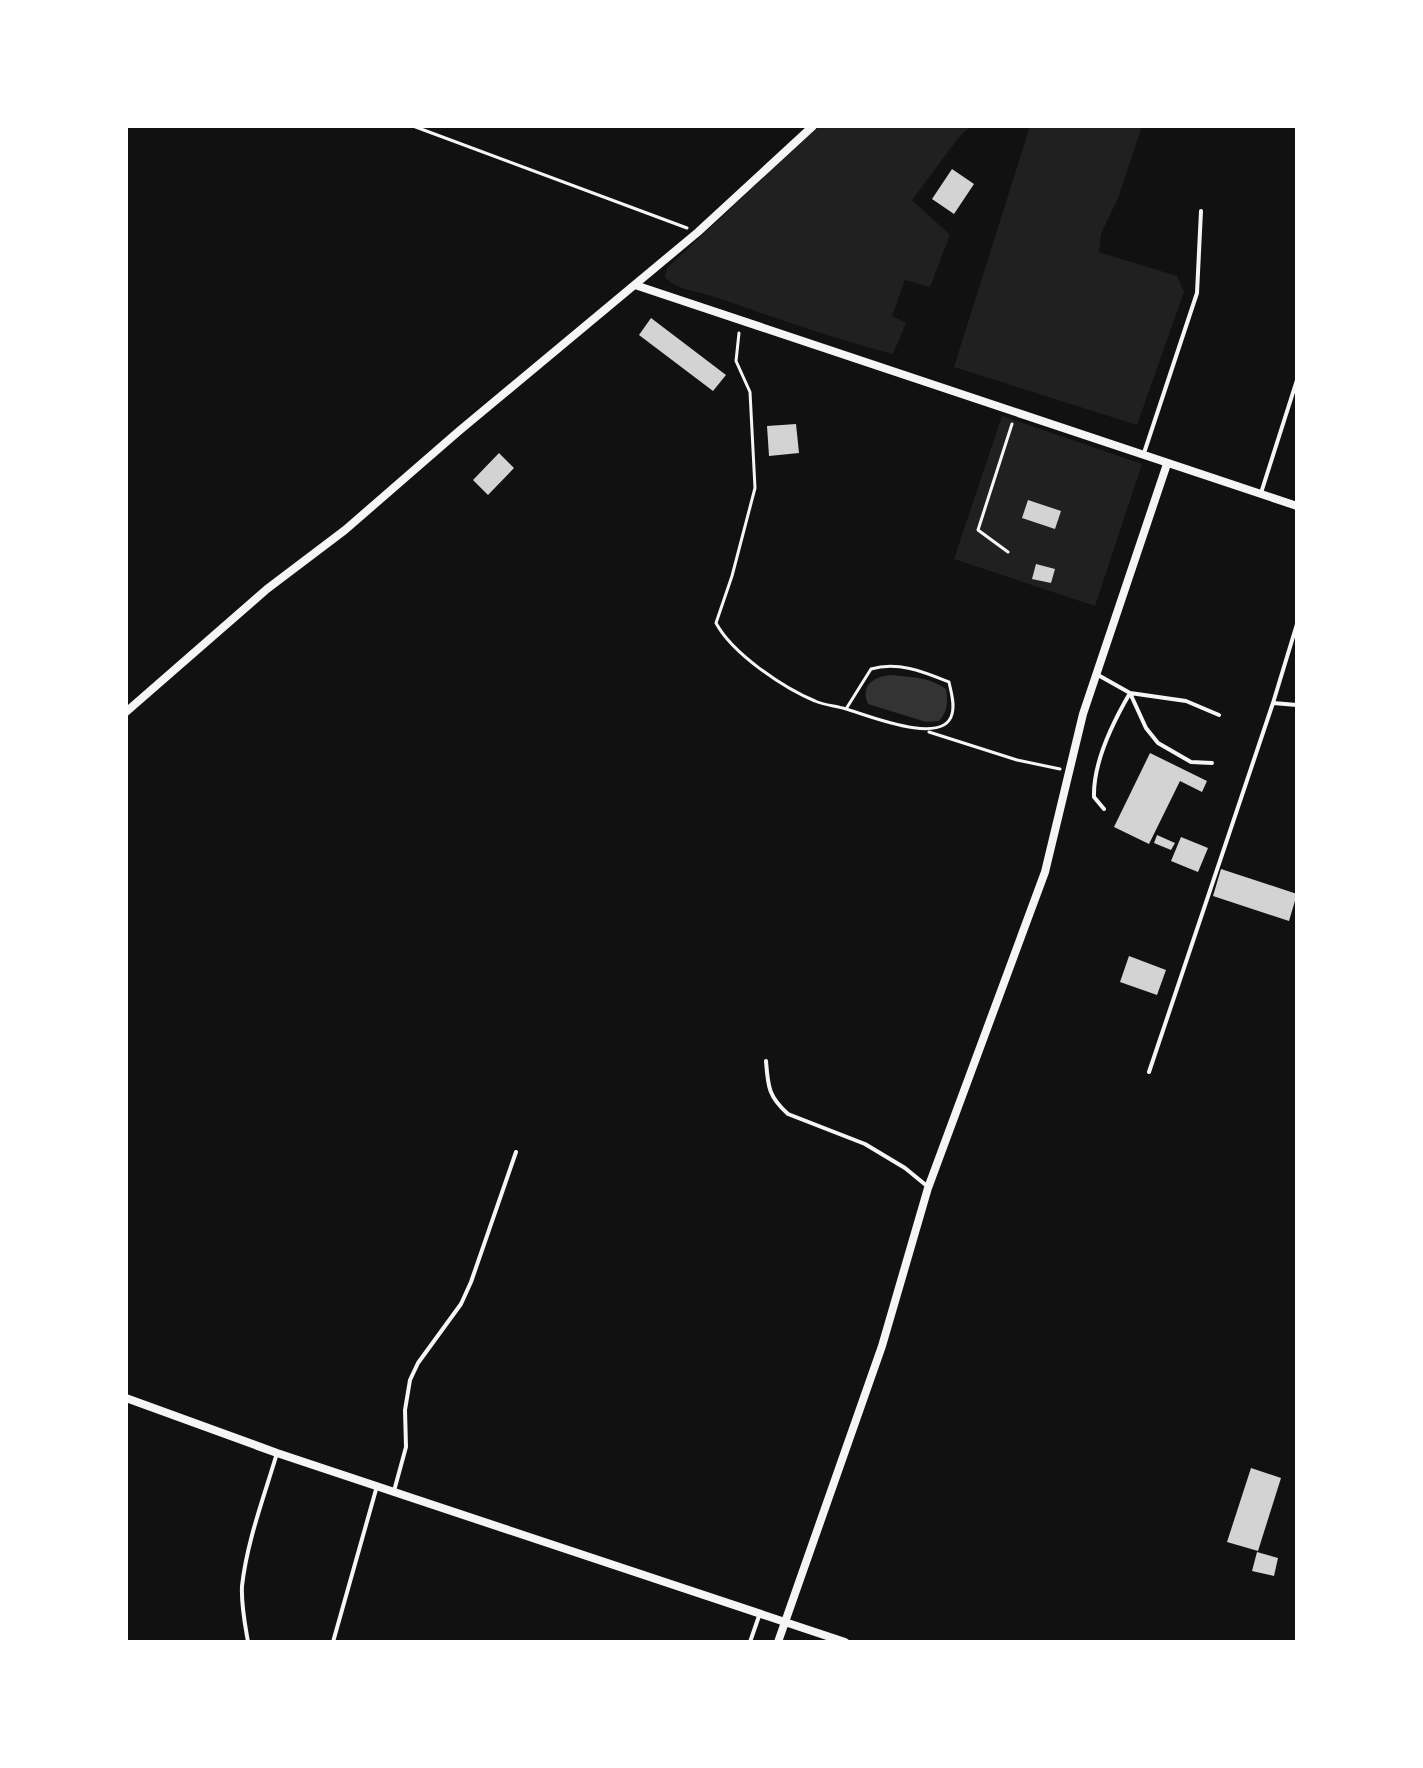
<svg xmlns="http://www.w3.org/2000/svg" width="1423" height="1768" viewBox="0 0 1423 1768" font-family="Arial,sans-serif">
  <style>
    .green { fill: #202020 }
    .water { fill: #333 }
    .building { fill: #d3d3d3 }
    .lines { fill: none; stroke-linecap: round; stroke-linejoin: round }
    .path { stroke: #f5f5f5; stroke-width: 3 }
    .service { stroke: #f5f5f5; stroke-width: 4 }
    .minor { stroke: #f5f5f5; stroke-width: 8 }
  </style>
  <rect width="100%" height="100%" fill="#111"/>
  <path class="green" d="M 819,126 L 971,126 L 959,137 L 912,200 L 950,235 L 930,287 L 905,280 L 892,316 L 906,323 L 893,354 C 831,338 776,318 715,297 C 698,291 678,291 665,277 L 667,268 Z
    M 1030,126 L 1142,126 L 1118,198 L 1101,234 L 1099,252 L 1177,276 L 1184,292 L 1137,425 L 954,367 Z
    M 1002,416 L 1142,464 L 1095,606 L 954,559 Z"/>
  <path class="water" d="M 890,675 C 910,677 930,677 946,689 C 948,702 948,711 939,721 L 926,722 L 868,704 C 860,685 874,677 890,675 Z"/>
  <path class="building" d="M 952,169 L 974,184 L 954,214 L 932,199 Z
    M 651,318 L 726,375 L 713,391 L 639,335 Z
    M 796,424 L 799,453 L 769,456 L 767,426 Z
    M 499,453 L 514,468 L 488,495 L 473,480 Z
    M 1028,500 L 1061,511 L 1055,529 L 1022,518 Z
    M 1036,564 L 1055,569 L 1051,583 L 1032,579 Z
    M 1150,753 L 1207,781 L 1202,792 L 1180,781 L 1149,844 L 1114,827 Z
    M 1157,835 L 1175,843 L 1171,850 L 1154,843 Z
    M 1181,837 L 1208,848 L 1198,872 L 1171,861 Z
    M 1221,869 L 1297,894 L 1289,921 L 1213,896 Z
    M 1129,956 L 1166,970 L 1157,995 L 1120,982 Z
    M 1251,1468 L 1281,1478 L 1258,1551 L 1227,1542 Z
    M 1257,1552 L 1278,1558 L 1274,1576 L 1252,1571 Z"/>
  <g class="lines">
    <path class="path" d="M 413,126 L 687,228
      M 739,333 L 736,361 L 750,392 L 755,488 L 732,576 L 716,623 C 732,653 783,688 815,701 C 824,705 836,706 846,709 L 871,669 C 898,661 924,672 949,682 C 951,692 955,704 952,714 C 944,747 867,715 846,709
      M 1008,552 L 978,530 L 1012,424
      M 929,732 L 1017,760 L 1060,769"/>
    <path class="service" d="M 1144,453 L 1197,293 L 1201,211
      M 1261,493 L 1297,380
      M 1098,675 L 1130,693 L 1146,728 L 1158,743 L 1191,762 L 1212,763
      M 1273,703 L 1297,705
      M 1104,809 L 1094,797 C 1093,763 1113,722 1130,693 L 1186,701 L 1219,715
      M 766,1061 C 768,1086 768,1096 788,1114 L 865,1144 L 905,1168 L 927,1186
      M 1149,1072 L 1273,703 L 1297,624
      M 394,1491 L 406,1447 L 405,1410 L 410,1380 L 418,1363 L 461,1304 L 471,1282 L 516,1152
      M 248,1642 C 245,1624 241,1605 242,1586 C 247,1541 264,1497 277,1453
      M 333,1642 L 377,1486
      M 750,1642 L 759,1616"/>
    <path class="minor" d="M 635,285 L 1297,506
      M 126,712 L 267,589 L 345,530 L 459,431 L 698,232 L 813,126
      M 126,1398 L 277,1453 L 845,1642
      M 778,1642 L 882,1346 L 928,1188 L 1045,872 L 1083,714 L 1167,464"/>
  </g>
  <rect width="1423" height="1768" fill="none" stroke="#ffffff" stroke-width="256"/>
</svg>
